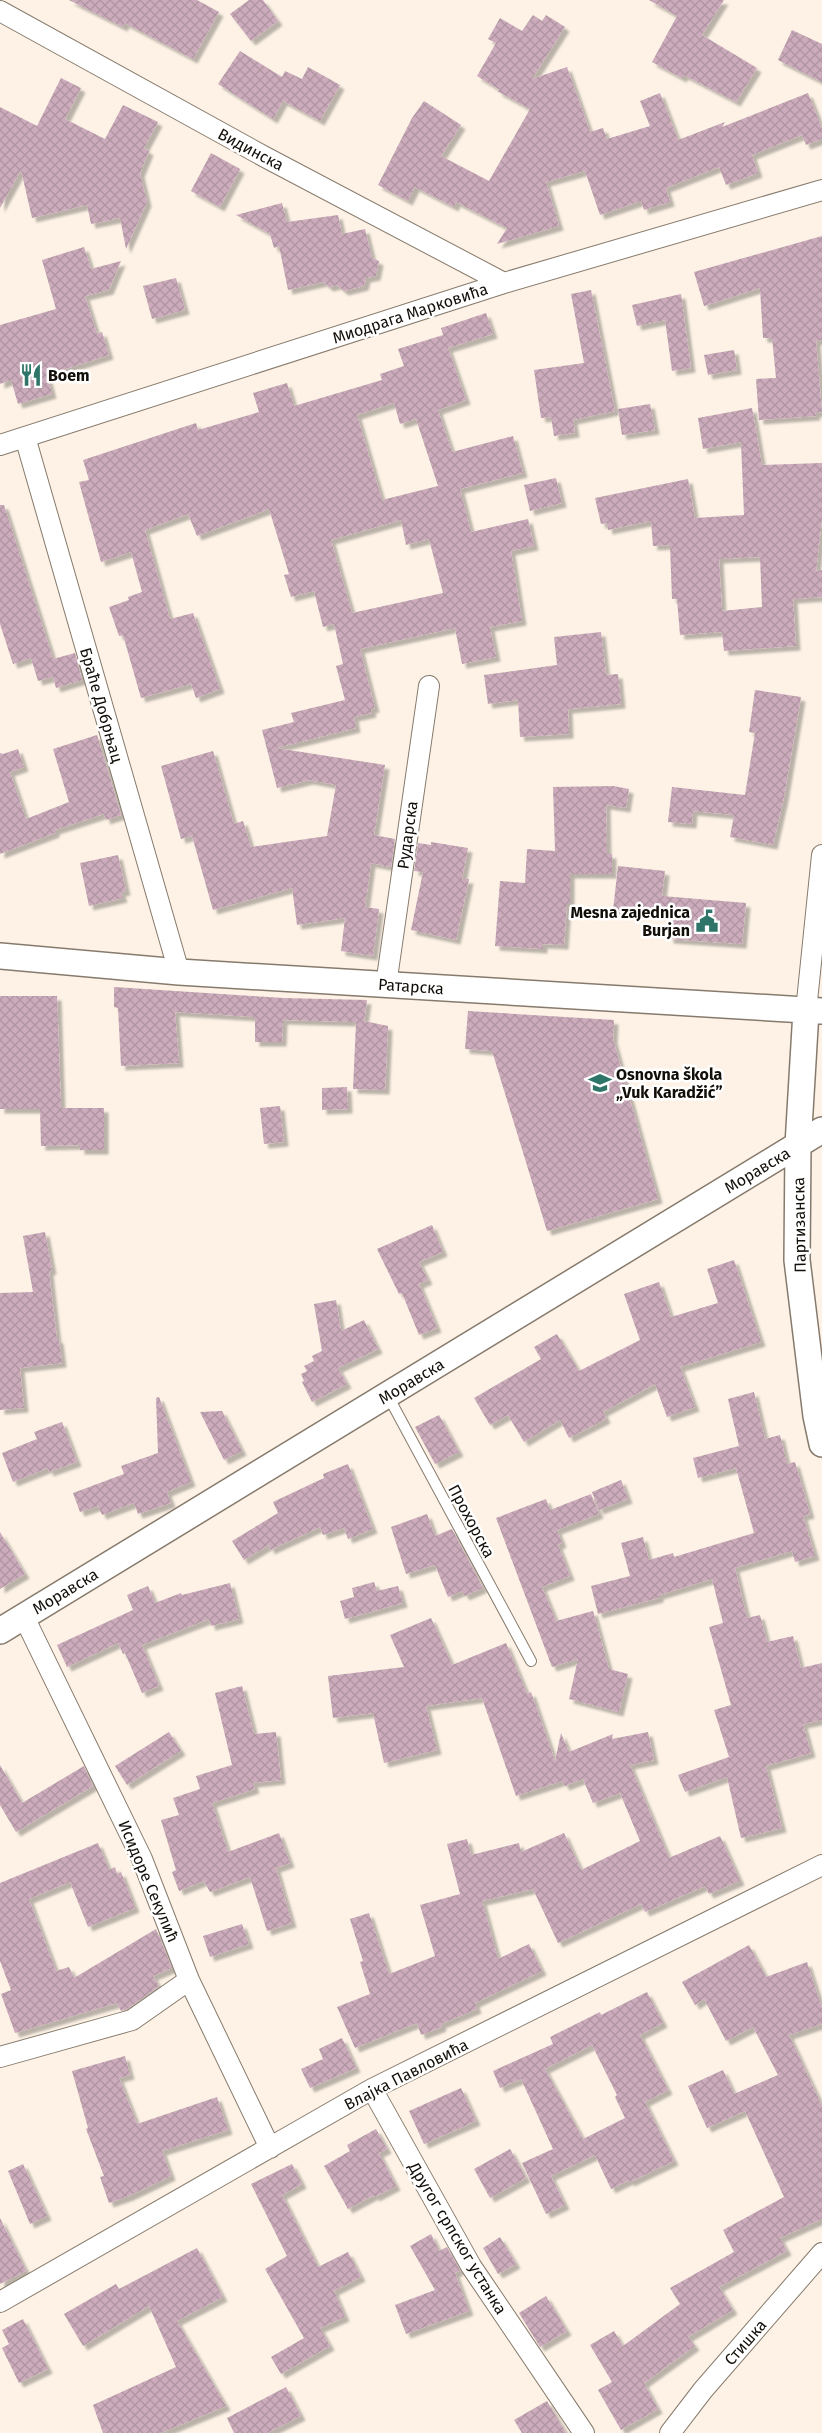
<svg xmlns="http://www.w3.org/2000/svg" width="822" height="2433" viewBox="0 0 822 2433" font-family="'Fira Sans',sans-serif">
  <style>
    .building { fill: url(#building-cross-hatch); fill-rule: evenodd; filter: url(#shadow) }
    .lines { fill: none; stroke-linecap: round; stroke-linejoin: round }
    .service-casing { stroke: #867a6c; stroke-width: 12 }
    .minor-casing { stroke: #867a6c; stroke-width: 22 }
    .tertiary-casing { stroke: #867a6c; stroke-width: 28 }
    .service { stroke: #fff; stroke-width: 10 }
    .minor { stroke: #fff; stroke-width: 20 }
    .tertiary { stroke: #fff; stroke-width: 25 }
    .labels { text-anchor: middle; stroke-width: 5; stroke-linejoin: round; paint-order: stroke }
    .street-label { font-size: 16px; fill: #120e09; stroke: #fff }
    .poi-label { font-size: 16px; font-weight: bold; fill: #120e09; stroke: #fff; text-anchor: start }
  </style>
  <defs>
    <pattern id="building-cross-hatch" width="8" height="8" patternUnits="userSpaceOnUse" patternTransform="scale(1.25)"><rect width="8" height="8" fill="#ccacbc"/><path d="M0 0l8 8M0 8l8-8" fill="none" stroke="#ae93a0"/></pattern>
    <filter id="shadow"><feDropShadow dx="4.5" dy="4.5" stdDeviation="1" flood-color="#0004"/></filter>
  </defs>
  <rect width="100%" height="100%" fill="#fdf2e5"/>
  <path class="building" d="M 69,0 L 197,0 L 219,12 L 193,59 L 125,23 L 123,27 Z
    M 249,0 L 263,0 L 278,21 L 251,41 L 230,14 Z
    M 649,0 L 724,0 L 702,35 L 757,68 L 736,102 L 684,75 L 682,78 L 652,62 L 677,16 Z
    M 533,15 L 542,21 L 546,15 L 565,27 L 532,79 L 567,67 L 590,132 L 603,128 L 607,139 L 650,126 L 640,101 L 660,93 L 678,140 L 725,122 L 722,127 L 808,93 L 822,128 L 822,139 L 806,145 L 802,135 L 752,155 L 758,173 L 726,185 L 719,167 L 666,188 L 670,202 L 644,210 L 641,201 L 600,215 L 585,171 L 546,182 L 559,226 L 497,244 L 507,228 L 456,202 L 454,207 L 415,187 L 408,201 L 378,185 L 412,118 L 424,101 L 461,125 L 441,156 L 489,181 L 530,109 L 497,91 L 500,90 L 477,76 L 496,43 L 488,39 L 500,18 L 522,31 Z
    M 792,30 L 822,44 L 822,82 L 778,60 Z
    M 240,51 L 282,77 L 285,71 L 302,79 L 308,67 L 340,85 L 320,121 L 283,101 L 273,119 L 218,84 Z
    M 61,78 L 81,88 L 65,119 L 105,139 L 123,105 L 158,122 L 144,148 L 149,151 L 140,173 L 147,202 L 126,249 L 120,218 L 91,224 L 87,205 L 32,218 L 21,170 L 0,208 L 0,107 L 37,126 Z
    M 211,153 L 240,169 L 220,207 L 191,191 Z
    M 282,203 L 287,222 L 338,215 L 342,234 L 365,229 L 372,258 L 379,261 L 376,276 L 366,278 L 364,286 L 344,291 L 337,285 L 329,287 L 323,282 L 288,290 L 279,246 L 274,248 L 270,234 L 236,215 Z
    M 822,236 L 822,340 L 816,341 L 822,412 L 815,413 L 816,416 L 759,420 L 756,379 L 776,378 L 772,338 L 763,338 L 760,288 L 704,306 L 694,272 Z
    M 84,247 L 91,269 L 121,261 L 109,290 L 85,296 L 97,334 L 102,332 L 109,355 L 47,375 L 52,394 L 18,404 L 11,380 L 0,384 L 0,325 L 56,309 L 42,260 Z
    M 176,278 L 185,310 L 152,319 L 143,286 Z
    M 591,290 L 615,411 L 573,420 L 575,433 L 554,436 L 551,417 L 541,418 L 534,370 L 584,363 L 571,294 Z
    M 681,294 L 691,368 L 672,371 L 665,320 L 637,326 L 632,305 Z
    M 486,313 L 493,334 L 448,348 L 466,400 L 438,410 L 452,452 L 513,436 L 523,473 L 460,489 L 471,532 L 528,519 L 534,546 L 511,551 L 522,621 L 490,627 L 496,657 L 462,664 L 455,628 L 360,649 L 375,708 L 371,709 L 372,713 L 354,717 L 356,728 L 276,748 L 385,765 L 374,835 L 395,839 L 391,867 L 371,863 L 365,907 L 379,909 L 373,956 L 341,951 L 345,918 L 297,925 L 292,888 L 213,910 L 192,836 L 181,839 L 161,766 L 213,751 L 234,824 L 243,821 L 251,847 L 327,836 L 336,785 L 309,780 L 277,788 L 262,730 L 294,722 L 291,713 L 345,700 L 336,666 L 343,664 L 334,624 L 323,627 L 314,591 L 291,597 L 284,575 L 289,574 L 269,509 L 197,536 L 188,514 L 145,530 L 170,619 L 193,613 L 220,689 L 196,698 L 191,684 L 141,698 L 123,635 L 119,636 L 109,607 L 129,600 L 128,597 L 142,592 L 131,552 L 101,562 L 79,482 L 89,480 L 83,460 L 196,423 L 198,430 L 259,412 L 253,393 L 287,383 L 294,406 L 382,380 L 380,374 L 404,366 L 398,349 L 443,335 L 445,341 L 441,328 ZM 394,403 L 400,424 L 416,419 L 438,486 L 382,500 L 357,415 ZM 401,520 L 406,545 L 429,539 L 443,593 L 352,613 L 331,540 Z
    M 734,350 L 737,370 L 708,375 L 704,355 Z
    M 650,404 L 655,430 L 622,435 L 618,409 Z
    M 752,408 L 762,465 L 822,463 L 822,519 L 816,571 L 822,570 L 822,597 L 793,599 L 796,646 L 724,651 L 722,632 L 680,635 L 677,599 L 672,599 L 670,545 L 653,546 L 651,521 L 608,530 L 607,523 L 601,524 L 595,498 L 688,479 L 695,518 L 744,515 L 741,442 L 703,449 L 698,418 ZM 760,557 L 762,607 L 722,611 L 719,559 Z
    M 556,478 L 562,503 L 530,511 L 524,485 Z
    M 0,505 L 4,505 L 53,659 L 75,653 L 82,680 L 56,688 L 53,677 L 38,681 L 31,658 L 13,664 L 0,624 Z
    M 601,632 L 606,675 L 618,674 L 621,704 L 568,709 L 569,734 L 520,737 L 518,700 L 488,704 L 484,675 L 557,665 L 554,637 Z
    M 755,690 L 801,697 L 784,797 L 773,845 L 730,837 L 734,815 L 693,811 L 692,824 L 668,822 L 672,787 L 745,795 L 755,733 L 749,732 Z
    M 97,735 L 121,815 L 106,820 L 104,814 L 55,830 L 55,833 L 0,854 L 0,753 L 3,754 L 18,749 L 24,767 L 10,772 L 26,819 L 69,802 L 53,749 Z
    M 613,786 L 629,789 L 626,808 L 606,805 L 607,854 L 612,854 L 612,874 L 570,874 L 570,903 L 567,903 L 564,945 L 543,944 L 543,949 L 495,946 L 500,881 L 525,883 L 527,849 L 555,851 L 553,787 Z
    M 431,842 L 468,848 L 462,879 L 469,879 L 456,940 L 411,930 L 423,872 L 414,871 L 418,843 L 431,845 Z
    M 118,855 L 126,891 L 121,892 L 123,898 L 89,906 L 80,863 Z
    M 618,866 L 665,871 L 662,896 L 746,903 L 742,944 L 669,939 L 670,916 L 613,910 Z
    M 114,987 L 283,998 L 367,1000 L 364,1021 L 388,1026 L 385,1090 L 353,1089 L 356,1022 L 283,1020 L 282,1042 L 255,1042 L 255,1017 L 175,1012 L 179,1063 L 121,1066 L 118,1008 L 114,1007 Z
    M 0,996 L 57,996 L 61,1108 L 104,1108 L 104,1150 L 80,1150 L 80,1145 L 41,1146 L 40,1109 L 0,1109 Z
    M 468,1011 L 614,1020 L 613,1039 L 658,1199 L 547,1231 L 492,1051 L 465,1049 Z
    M 347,1087 L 348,1109 L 322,1110 L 322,1088 Z
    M 280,1106 L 284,1142 L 264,1144 L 260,1108 Z
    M 432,1225 L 443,1252 L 419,1262 L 428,1280 L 419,1284 L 437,1328 L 419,1335 L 402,1293 L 399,1294 L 377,1249 Z
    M 45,1232 L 52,1270 L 49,1271 L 57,1339 L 59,1339 L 62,1363 L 20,1368 L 24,1408 L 0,1410 L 0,1293 L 33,1292 L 23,1236 Z
    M 734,1260 L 761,1342 L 680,1367 L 695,1407 L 667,1417 L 655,1384 L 603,1412 L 606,1419 L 569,1438 L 560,1420 L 524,1442 L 508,1415 L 490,1425 L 474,1398 L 541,1359 L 534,1347 L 557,1334 L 579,1371 L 640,1340 L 624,1294 L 659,1282 L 671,1317 L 718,1303 L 707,1269 Z
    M 336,1300 L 341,1331 L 364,1320 L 378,1349 L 338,1368 L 347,1384 L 312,1402 L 302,1382 L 304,1381 L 301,1374 L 307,1371 L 304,1366 L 314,1361 L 312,1356 L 322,1351 L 314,1304 Z
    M 754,1392 L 765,1439 L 780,1435 L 787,1464 L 795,1462 L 810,1514 L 803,1516 L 815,1556 L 795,1562 L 792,1551 L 735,1568 L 747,1618 L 760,1615 L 767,1642 L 793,1636 L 801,1668 L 822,1663 L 822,1720 L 803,1724 L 811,1753 L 766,1766 L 782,1828 L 741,1838 L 727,1777 L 685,1792 L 678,1775 L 729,1757 L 714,1710 L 731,1705 L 709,1627 L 723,1623 L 712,1579 L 659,1595 L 659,1598 L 598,1614 L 591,1586 L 630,1576 L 621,1543 L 643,1537 L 649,1560 L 673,1553 L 674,1557 L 754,1533 L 736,1468 L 698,1478 L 693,1458 L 739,1446 L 728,1399 Z
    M 159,1397 L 191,1482 L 167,1492 L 171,1503 L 138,1514 L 134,1503 L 102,1515 L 98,1506 L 80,1512 L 73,1493 L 124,1474 L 121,1466 L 158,1453 L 156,1398 Z
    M 222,1411 L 242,1451 L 224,1460 L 200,1412 Z
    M 439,1415 L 459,1452 L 435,1464 L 415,1427 Z
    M 62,1422 L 77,1462 L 49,1472 L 48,1468 L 13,1482 L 2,1453 L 37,1439 L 34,1432 Z
    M 348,1464 L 373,1529 L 348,1539 L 344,1528 L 323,1535 L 320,1527 L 270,1550 L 269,1545 L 244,1560 L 232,1541 L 278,1513 L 273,1502 L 324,1478 L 323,1474 Z
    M 621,1480 L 628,1499 L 599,1510 L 592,1492 Z
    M 591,1494 L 599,1514 L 557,1530 L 562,1543 L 558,1545 L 570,1576 L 542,1587 L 556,1621 L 593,1611 L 609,1669 L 628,1674 L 619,1712 L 569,1699 L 578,1659 L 552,1667 L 496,1518 L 546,1499 L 550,1510 Z
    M 427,1514 L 435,1536 L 452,1529 L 483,1588 L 465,1596 L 462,1591 L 448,1597 L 435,1565 L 406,1574 L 391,1527 Z
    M 0,1532 L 25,1574 L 0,1589 Z
    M 374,1582 L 377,1591 L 398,1586 L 403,1603 L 345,1619 L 340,1601 L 354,1597 L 352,1588 Z
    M 230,1583 L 239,1619 L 211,1626 L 209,1619 L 142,1645 L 159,1686 L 142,1693 L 125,1653 L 123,1654 L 118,1643 L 67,1667 L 57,1645 L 133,1610 L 127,1595 L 148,1586 L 155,1603 L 181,1593 L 182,1595 Z
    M 431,1618 L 452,1665 L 506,1643 L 527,1694 L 531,1692 L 555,1761 L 561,1733 L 569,1752 L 613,1734 L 612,1739 L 648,1732 L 654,1760 L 630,1765 L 669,1858 L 720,1836 L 740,1881 L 709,1894 L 705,1886 L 645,1912 L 641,1904 L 558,1943 L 533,1889 L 482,1901 L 498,1959 L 529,1944 L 542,1971 L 475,2003 L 477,2009 L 441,2024 L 442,2027 L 421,2035 L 417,2023 L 355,2048 L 337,2007 L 370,1994 L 360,1962 L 363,1961 L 350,1919 L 369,1913 L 389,1974 L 435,1956 L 420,1905 L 460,1894 L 447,1844 L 467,1839 L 471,1855 L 519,1843 L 521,1852 L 564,1833 L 581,1870 L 640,1841 L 620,1793 L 593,1803 L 583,1779 L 565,1786 L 562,1781 L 516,1796 L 482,1698 L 426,1706 L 437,1750 L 384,1763 L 373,1713 L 333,1718 L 328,1676 L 404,1667 L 390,1635 Z
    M 242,1686 L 254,1734 L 276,1732 L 281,1780 L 253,1783 L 255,1789 L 212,1803 L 228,1852 L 279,1833 L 290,1863 L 276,1868 L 292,1923 L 267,1931 L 250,1877 L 210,1892 L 204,1881 L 179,1891 L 172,1872 L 176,1870 L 161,1820 L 179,1815 L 173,1798 L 200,1789 L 196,1776 L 232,1765 L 215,1693 Z
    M 169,1732 L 181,1751 L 127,1785 L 115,1766 Z
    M 0,1765 L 22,1803 L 84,1766 L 93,1786 L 16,1832 L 0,1805 Z
    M 98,1843 L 109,1870 L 115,1867 L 117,1874 L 121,1872 L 135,1908 L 88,1927 L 70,1882 L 29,1899 L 56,1971 L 69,1967 L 74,1978 L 156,1929 L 172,1968 L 153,1976 L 159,1986 L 127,2009 L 121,2011 L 117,2003 L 15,2033 L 1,1994 L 11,1990 L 0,1961 L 0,1883 Z
    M 242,1924 L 249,1944 L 210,1957 L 203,1936 Z
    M 749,1945 L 766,1977 L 807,1962 L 822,2008 L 822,2024 L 789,2035 L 822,2106 L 822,2219 L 780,2238 L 787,2251 L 719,2287 L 733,2310 L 688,2337 L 695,2346 L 644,2383 L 658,2409 L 621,2430 L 598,2390 L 612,2382 L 590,2345 L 614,2331 L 623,2346 L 680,2304 L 670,2288 L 734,2252 L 723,2230 L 784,2197 L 745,2111 L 707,2128 L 688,2086 L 723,2070 L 734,2094 L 778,2075 L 753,2027 L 726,2041 L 704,1999 L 695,2005 L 682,1982 Z
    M 647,1992 L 663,2023 L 640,2035 L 668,2090 L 645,2102 L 674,2161 L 630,2182 L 629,2180 L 611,2189 L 595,2155 L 551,2176 L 565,2205 L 546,2214 L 522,2163 L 553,2149 L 521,2079 L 500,2088 L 493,2071 L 553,2044 L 550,2037 L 600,2012 L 601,2015 ZM 592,2045 L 617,2095 L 615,2097 L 625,2118 L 583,2139 L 545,2069 Z
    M 342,2038 L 356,2068 L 310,2088 L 301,2069 L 323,2059 L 319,2049 Z
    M 125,2056 L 130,2075 L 119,2078 L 137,2124 L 217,2097 L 228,2130 L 162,2151 L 171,2176 L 129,2196 L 109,2203 L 100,2177 L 104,2176 L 86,2129 L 88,2128 L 72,2071 Z
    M 461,2088 L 476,2121 L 424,2144 L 409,2111 Z
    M 376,2129 L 387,2149 L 379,2153 L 396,2186 L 375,2197 L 374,2195 L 348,2209 L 324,2166 L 350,2151 L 347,2145 Z
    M 510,2149 L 526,2178 L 490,2198 L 474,2169 Z
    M 23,2164 L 47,2216 L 30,2224 L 8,2171 Z
    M 292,2164 L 302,2184 L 282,2195 L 318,2267 L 348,2252 L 361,2277 L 334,2291 L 345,2317 L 320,2328 L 330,2346 L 281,2374 L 271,2357 L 304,2338 L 265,2269 L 287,2256 L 251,2184 Z
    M 0,2218 L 26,2271 L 0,2284 Z
    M 431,2234 L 439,2251 L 447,2247 L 460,2270 L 455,2273 L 469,2311 L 406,2334 L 395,2305 L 435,2290 L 410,2246 Z
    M 500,2237 L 516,2264 L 498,2274 L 483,2248 Z
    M 197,2248 L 223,2297 L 177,2321 L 226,2406 L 161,2433 L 103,2433 L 93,2405 L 176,2367 L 149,2306 L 83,2346 L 64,2314 L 116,2284 L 119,2289 Z
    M 546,2296 L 567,2331 L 540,2347 L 519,2313 Z
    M 23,2319 L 48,2369 L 19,2383 L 2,2348 L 9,2344 L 2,2330 Z
    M 286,2387 L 301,2416 L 267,2433 L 234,2433 L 227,2418 Z
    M 547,2401 L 566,2433 L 522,2433 L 514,2420 Z"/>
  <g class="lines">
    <defs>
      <path id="service" d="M 388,1396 L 531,1661"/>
      <path id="minor" d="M 0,11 L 265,157 L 504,283
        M 25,437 L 179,972
        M 0,445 L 504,283 L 822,190
        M 386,985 L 429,686
        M 806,1011 L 822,855
        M 24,1617 L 142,1859 L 189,1980 L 270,2148
        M 0,2057 L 132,2020 L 189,1980
        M 372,2089 L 471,2266 L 584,2433
        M 0,2302 L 372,2089 L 822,1865
        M 670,2433 L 703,2390 L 822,2253"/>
      <path id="tertiary" d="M 0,956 L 179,972 L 822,1011
        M 806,1011 L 798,1145 L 797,1260 L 816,1416 L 822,1444
        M 0,1631 L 822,1130"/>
    </defs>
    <use href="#service" class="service-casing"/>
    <use href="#minor" class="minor-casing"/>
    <use href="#tertiary" class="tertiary-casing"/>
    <use href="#service" class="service"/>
    <use href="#minor" class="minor"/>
    <use href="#tertiary" class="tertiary"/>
  </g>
  <defs>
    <symbol id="restaurant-bare" viewBox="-9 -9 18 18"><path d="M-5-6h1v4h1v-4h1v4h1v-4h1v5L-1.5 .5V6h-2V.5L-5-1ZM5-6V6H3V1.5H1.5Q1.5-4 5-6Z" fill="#2e7468" stroke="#fff" stroke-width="2.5" paint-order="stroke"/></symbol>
    <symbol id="civic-bare" viewBox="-9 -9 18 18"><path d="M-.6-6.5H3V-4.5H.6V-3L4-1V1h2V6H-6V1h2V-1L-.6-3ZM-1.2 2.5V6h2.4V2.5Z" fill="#2e7468" stroke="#fff" stroke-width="2.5" paint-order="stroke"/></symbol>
    <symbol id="school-bare" viewBox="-9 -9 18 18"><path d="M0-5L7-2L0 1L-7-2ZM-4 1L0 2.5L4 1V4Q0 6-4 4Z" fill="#2e7468" stroke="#fff" stroke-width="2.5" paint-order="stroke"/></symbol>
  </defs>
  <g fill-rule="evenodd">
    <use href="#restaurant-bare" x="15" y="359" width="32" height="32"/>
    <use href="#civic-bare" x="691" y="905" width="32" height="32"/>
    <use href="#school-bare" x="584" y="1067" width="32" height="32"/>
  </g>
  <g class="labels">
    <g class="street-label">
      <text transform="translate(251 149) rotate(28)" y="6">Видинска</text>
      <text transform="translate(410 313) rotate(-18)" y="6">Миодрага Марковића</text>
      <text transform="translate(102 705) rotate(74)" y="6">Браће Добрњац</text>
      <text transform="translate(407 835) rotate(-82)" y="6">Рударска</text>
      <text transform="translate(411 986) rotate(4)" y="6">Ратарска</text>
      <text transform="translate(757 1170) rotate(-31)" y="6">Моравска</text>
      <text transform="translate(799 1225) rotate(-91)" y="6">Партизанска</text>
      <text transform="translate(411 1381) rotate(-31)" y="6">Моравска</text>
      <text transform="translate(472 1521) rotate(62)" y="6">Прохорска</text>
      <text transform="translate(65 1591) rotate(-31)" y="6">Моравска</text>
      <text transform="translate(149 1881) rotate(67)" y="6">Исидоре Секулић</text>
      <text transform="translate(406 2074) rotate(-27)" y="6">Влајка Павловића</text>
      <text transform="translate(458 2238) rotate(59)" y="6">Другог српског устанка</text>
      <text transform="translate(745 2342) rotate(-49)" y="6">Стишка</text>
    </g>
    <g class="poi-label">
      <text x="48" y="381">Boem</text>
      <text x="690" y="918" text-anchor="end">Mesna zajednica<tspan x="690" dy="18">Burjan</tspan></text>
      <text x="616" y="1080">Osnovna škola<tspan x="616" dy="18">„Vuk Karadžić”</tspan></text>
    </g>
  </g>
</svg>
